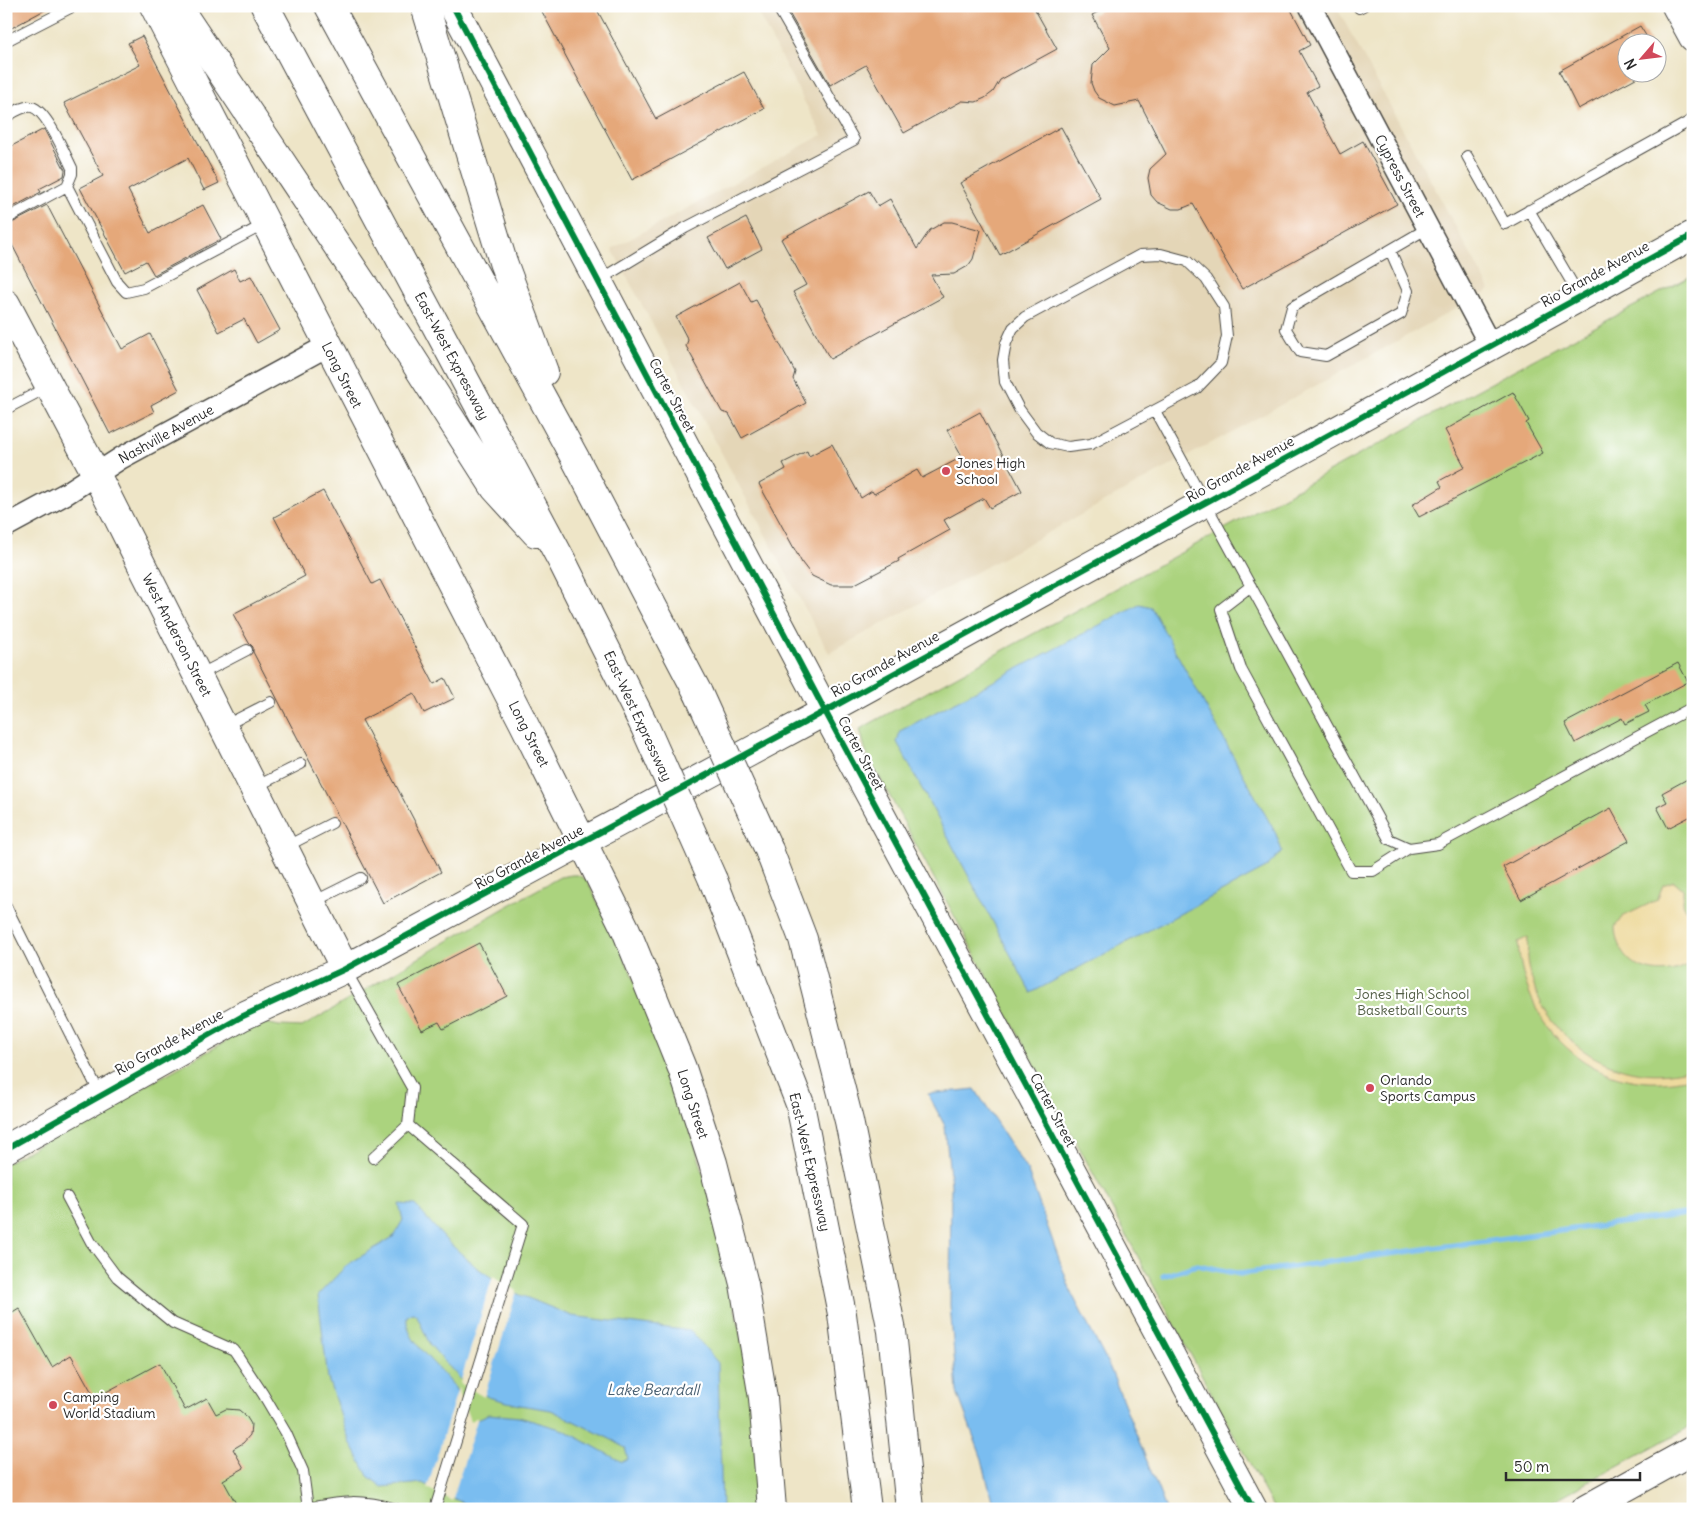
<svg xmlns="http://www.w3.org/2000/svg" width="1699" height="1515" viewBox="0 0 1699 1515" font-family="Delius,sans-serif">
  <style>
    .built { fill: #e4d6b7 }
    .green { fill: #abd37e; stroke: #6b7f54 }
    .sand { fill: #eeda9e; stroke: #8c8264 }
    .water { fill: #7abdf0; stroke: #52748e; fill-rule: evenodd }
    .pier { fill: #eee5c7 }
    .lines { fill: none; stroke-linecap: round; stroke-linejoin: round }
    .stream { stroke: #7abdf0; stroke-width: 5.5 }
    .building { fill: #e5a87a }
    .lane-casing { stroke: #484742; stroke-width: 12 }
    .street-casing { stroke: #484742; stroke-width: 24 }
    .secondary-casing { stroke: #484742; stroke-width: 30 }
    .highway-casing { stroke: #484742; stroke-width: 30 }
    .lane { stroke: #fff; stroke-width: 10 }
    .street { stroke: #fff; stroke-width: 21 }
    .secondary { stroke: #fff; stroke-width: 28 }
    .highway { stroke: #fff; stroke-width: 28 }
    .highway-bridge-casing { stroke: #484742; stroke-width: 30; stroke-linecap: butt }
    .highway-bridge { stroke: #fff; stroke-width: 28 }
    .cycleway-casing { stroke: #fff; stroke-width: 9 }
    .cycleway { stroke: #00873e; stroke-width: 6 }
    .poi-dot { fill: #d1495b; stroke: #fff; stroke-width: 2 }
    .labels { text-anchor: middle; stroke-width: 4.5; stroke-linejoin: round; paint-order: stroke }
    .street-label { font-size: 14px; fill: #2b2b2b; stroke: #fff }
    .poi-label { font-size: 14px; fill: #2b2b2b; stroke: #fff; text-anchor: start }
    .park-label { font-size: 14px; fill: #515d44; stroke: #fff }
    .water-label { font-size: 15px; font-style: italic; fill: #475e70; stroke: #fff }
  </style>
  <rect width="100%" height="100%" fill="#fff"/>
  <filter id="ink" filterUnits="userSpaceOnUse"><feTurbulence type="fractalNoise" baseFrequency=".02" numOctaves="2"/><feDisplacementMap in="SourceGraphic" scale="10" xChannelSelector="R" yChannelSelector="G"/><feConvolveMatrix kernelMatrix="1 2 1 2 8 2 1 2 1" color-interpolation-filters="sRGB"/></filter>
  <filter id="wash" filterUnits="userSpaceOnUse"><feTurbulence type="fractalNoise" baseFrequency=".0096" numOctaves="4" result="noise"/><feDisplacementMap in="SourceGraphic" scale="20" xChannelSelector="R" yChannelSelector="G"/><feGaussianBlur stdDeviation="1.12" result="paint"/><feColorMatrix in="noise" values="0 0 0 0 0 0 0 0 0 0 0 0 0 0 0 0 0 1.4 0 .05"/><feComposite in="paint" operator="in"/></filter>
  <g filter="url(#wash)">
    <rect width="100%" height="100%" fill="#eee5c7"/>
    <path class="built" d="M 754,6 L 1336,6 L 1490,290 L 829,653 L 612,249 L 822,135 Z"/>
    <path class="green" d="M 1693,275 L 1693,1425 L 1538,1509 L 1274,1509 L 866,752 L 860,729 L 1512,371 Z
      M 572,875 L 578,875 L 587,880 L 630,970 L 673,1077 L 701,1165 L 721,1242 L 748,1372 L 760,1509 L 6,1509 L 6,1163 L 261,1022 L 279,1026 L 302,1027 C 388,977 472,925 560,877 Z"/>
    <path class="sand" d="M 1674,881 L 1683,889 L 1683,904 L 1693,923 L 1693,962 C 1660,983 1617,969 1615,927 L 1622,917 L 1657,900 L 1663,885 Z
      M 1528,937 C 1520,1024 1610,1095 1693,1068 L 1693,1077 C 1600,1102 1524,1033 1518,942 Z"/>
    <path class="water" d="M 1139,604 L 1151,607 L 1276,834 L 1282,851 L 1266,868 L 1031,993 L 897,742 L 900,731 Z
      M 975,1089 L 1028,1172 L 1071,1292 L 1110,1368 L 1166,1509 L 994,1509 L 982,1459 L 957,1392 L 950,1305 L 951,1185 L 945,1126 L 928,1094 Z
      M 399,1204 L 415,1205 L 446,1240 L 476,1267 L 513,1292 L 572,1316 L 691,1331 L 718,1363 L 722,1509 L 520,1509 L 465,1504 L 422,1483 L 382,1487 L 368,1476 L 349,1440 L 328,1379 L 318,1295 L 347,1265 L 393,1237 L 403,1220 ZM 413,1313 L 417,1316 L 430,1345 L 462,1381 L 488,1397 L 519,1405 L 551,1410 L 614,1441 L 625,1448 L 628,1459 L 622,1462 L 564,1430 L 519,1417 L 488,1414 L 469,1424 C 465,1412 462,1399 455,1388 C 442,1368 403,1341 407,1316 Z"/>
    <path class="pier" d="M 493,1276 L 517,1291 L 484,1397 L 460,1383 Z
      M 458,1388 L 470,1421 L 478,1417 L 452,1501 L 427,1488 Z"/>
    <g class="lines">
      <path class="stream" d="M 1163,1276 L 1197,1265 L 1240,1274 L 1693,1213"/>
    </g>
    <g id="blocks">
      <path class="building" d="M 6,6 L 52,6 L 6,31 Z
        M 539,6 L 595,6 L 656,119 L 744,72 L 764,109 L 632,180 Z
        M 785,6 L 1033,6 L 1057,49 L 1000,80 L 993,92 L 985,98 L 976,102 L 962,101 L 904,133 L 866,65 L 830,85 Z
        M 1109,6 L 1289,6 L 1310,45 L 1299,51 L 1318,86 L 1307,92 L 1340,154 L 1363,141 L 1397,204 L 1242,289 L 1193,204 L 1181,209 L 1172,209 L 1157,202 L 1151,195 L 1148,178 L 1150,169 L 1166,154 L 1139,101 L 1115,106 L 1099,98 L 1094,91 L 1091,83 L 1093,65 L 1110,48 L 1092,15 Z
        M 1640,26 L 1650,42 L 1626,42 L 1626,72 L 1647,72 L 1578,109 L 1559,71 Z
        M 142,36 L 219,183 L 204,190 L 188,158 L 128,190 L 150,233 L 203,205 L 221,239 L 154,275 L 146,261 L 125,272 L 80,188 L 103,176 L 64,103 L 140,65 L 128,43 Z
        M 1061,127 L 1101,199 L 1000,255 L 960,183 Z
        M 44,129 L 65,170 L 64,176 L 39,189 L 41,192 L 6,211 L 6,149 Z
        M 869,191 L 878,206 L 890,199 L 917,249 L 930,230 L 944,222 L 952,222 L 981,230 L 973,259 L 968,266 L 954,274 L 931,275 L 943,297 L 830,359 L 793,292 L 806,285 L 781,239 Z
        M 47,205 L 122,349 L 150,334 L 179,390 L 151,405 L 154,412 L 110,434 L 6,233 L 6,226 Z
        M 746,218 L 762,249 L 725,269 L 708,238 Z
        M 234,269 L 240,281 L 251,276 L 280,330 L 257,343 L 244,319 L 219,332 L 197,290 Z
        M 740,282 L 751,302 L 756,300 L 795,372 L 793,379 L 806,403 L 742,438 L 729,414 L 722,412 L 686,346 L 688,340 L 676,317 Z
        M 1513,392 L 1529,421 L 1526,423 L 1543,453 L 1419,517 L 1412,505 L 1442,487 L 1439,481 L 1465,467 L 1445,430 Z
        M 980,412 L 1022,491 L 990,508 L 984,498 L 944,520 L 950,530 L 898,559 L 899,561 L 853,585 L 831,585 L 812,576 L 802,563 L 759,484 L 786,469 L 783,463 L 807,451 L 809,456 L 832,444 L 861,498 L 872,491 L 874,494 L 917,470 L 922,478 L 962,457 L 947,430 Z
        M 323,491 L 372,584 L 380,580 L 434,684 L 445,678 L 455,698 L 424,713 L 414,693 L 362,720 L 441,872 L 383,903 L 253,652 L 253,647 L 249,643 L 233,614 L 305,576 L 274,517 Z
        M 1678,663 L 1688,682 L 1645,705 L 1649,712 L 1625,724 L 1622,718 L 1575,743 L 1565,723 Z
        M 1693,776 L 1693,815 L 1668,828 L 1657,807 L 1667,802 L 1662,793 Z
        M 1611,808 L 1629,841 L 1521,900 L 1503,867 Z
        M 479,943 L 507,996 L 443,1029 L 439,1022 L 422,1030 L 398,985 Z
        M 19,1308 L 52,1367 L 71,1355 L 95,1398 L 160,1363 L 185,1410 L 207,1398 L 216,1414 L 226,1409 L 239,1410 L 246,1416 L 251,1424 L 250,1435 L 243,1443 L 233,1449 L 244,1468 L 223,1480 L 239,1509 L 6,1509 L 6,1316 Z"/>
    </g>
  </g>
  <g filter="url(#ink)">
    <use href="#blocks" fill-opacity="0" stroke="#484742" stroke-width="1"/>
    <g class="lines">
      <defs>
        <path id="lane" d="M 1359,8 L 1363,6
          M 6,41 L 74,6
          M 1693,102 L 1693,116
          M 6,117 C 13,113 23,105 32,107 C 47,111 65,154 72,168 L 72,174 L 67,186
          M 1467,156 L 1505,224 L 1692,120 L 1693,117
          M 1529,210 L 1579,295
          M 6,219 L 67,186 L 117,282 L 126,292 L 144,288 L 265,224
          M 1390,250 L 1408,291 L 1401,314 L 1326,356 L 1300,352 L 1286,329 L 1292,307 L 1428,228
          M 1161,254 L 1187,261 L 1206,279 L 1224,307 L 1227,336 L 1221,363 L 1197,388 L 1091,444 L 1068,447 L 1050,443 L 1036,432 L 1019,409 L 1005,382 L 1003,360 L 1006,343 L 1013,328 L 1025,317 L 1140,255 Z
          M 599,280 L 685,228 L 854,140 L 777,6
          M 6,409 L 48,387
          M 1155,411 L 1389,839 L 1409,848 L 1438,844 L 1693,707
          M 1251,586 L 1221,609 L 1241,669 L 1351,871 L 1373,871 L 1409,848
          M 199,675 L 247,650
          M 224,726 L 271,702
          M 255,787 L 301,764
          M 285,847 L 332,823
          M 313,902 L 361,878
          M 6,906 L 100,1094
          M 346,971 L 412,1088 L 408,1125 L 373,1158
          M 408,1125 L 523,1224 L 435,1509
          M 67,1197 L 91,1242 L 117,1277 L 173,1323 L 234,1350 L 263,1394 L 286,1433 L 303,1471 L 308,1509
          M 308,1508 C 342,1501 362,1499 396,1509"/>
        <path id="street" d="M 1310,6 L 1490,345
          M 6,526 L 67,493 L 121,458 L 327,346"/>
        <path id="secondary" d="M 154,6 L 524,724 L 626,930 L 682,1068 L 713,1163 L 744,1284 L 763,1398 L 772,1509
          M 453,6 L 825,711 L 1253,1509
          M 1676,6 L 1693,37
          M 6,304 L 96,474 L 345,969
          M 6,1149 L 241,1017 L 345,969 L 811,719 L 1693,235
          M 1586,1509 L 1693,1450"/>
        <path id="highway" d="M 177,6 L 403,344 L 495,488 L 536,533
          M 265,6 L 563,563 L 644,725
          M 329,6 L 576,460 L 698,693
          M 425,6 L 503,262 L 544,372
          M 769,850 L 803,939 L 849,1121 L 892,1331 L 910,1509
          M 713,880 L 800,1104 L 842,1314 L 867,1509"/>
      </defs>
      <use href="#lane" class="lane-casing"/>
      <use href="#street" class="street-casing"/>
      <use href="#secondary" class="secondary-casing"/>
      <use href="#highway" class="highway-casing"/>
      <use href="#lane" class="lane"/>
      <use href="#street" class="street"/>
      <use href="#secondary" class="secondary"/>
      <use href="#highway" class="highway"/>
      <defs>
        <path id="highway-bridge" d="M 698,693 L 769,850
          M 644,725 L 713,880"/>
      </defs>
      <use href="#highway-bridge" class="highway-bridge-casing"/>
      <use href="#highway-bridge" class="highway-bridge"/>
      <defs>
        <path id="cycleway" d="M 453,6 L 825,711 L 1253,1509
          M 6,1149 L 241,1017 L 345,969 L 811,719 L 1693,235"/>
      </defs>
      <use href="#cycleway" class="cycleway-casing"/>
      <use href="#cycleway" class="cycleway"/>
    </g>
  </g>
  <g class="poi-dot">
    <circle cx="946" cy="471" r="5"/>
    <circle cx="1370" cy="1088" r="5"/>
    <circle cx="53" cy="1405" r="5"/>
  </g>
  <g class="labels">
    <g class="street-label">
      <text transform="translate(1400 176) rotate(62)" y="5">Cypress Street</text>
      <text transform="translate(1595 274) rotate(-29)" y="5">Rio Grande Avenue</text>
      <text transform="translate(452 356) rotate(62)" y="5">East-West Expressway</text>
      <text transform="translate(342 375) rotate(63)" y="5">Long Street</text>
      <text transform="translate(672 395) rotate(62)" y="5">Carter Street</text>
      <text transform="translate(166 434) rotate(-29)" y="5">Nashville Avenue</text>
      <text transform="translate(1240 469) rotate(-29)" y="5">Rio Grande Avenue</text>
      <text transform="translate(177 635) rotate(63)" y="5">West Anderson Street</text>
      <text transform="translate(885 664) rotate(-29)" y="5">Rio Grande Avenue</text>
      <text transform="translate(638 716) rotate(65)" y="5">East-West Expressway</text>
      <text transform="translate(529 734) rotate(63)" y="5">Long Street</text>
      <text transform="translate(861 753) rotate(62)" y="5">Carter Street</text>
      <text transform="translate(529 857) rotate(-28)" y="5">Rio Grande Avenue</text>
      <text transform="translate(169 1042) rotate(-29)" y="5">Rio Grande Avenue</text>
      <text transform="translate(693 1104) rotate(72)" y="5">Long Street</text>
      <text transform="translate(1053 1110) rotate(62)" y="5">Carter Street</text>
      <text transform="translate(810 1162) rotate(77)" y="5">East-West Expressway</text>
    </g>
    <g class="poi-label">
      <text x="956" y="468">Jones High<tspan x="956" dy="16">School</tspan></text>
      <text x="1380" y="1085">Orlando<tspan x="1380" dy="16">Sports Campus</tspan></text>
      <text x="63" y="1402">Camping<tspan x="63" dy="16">World Stadium</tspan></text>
    </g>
    <g class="park-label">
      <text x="1412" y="999">Jones High School<tspan x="1412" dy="16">Basketball Courts</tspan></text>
    </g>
    <g class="water-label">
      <text x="653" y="1395">Lake Beardall</text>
    </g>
  </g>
  <rect width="1699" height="1515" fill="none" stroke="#fff" stroke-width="25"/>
  <g transform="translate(1642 58) rotate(242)"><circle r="24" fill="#ffffff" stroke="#aaaaaa"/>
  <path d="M0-4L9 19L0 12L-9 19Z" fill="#d1495b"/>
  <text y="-8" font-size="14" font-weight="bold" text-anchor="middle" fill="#2b2b2b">N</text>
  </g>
  <path d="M1506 1472v8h134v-8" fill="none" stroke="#2b2b2b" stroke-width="2.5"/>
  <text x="1514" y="1472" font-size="15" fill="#2b2b2b" stroke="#ffffff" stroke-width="4" paint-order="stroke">50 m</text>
</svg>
